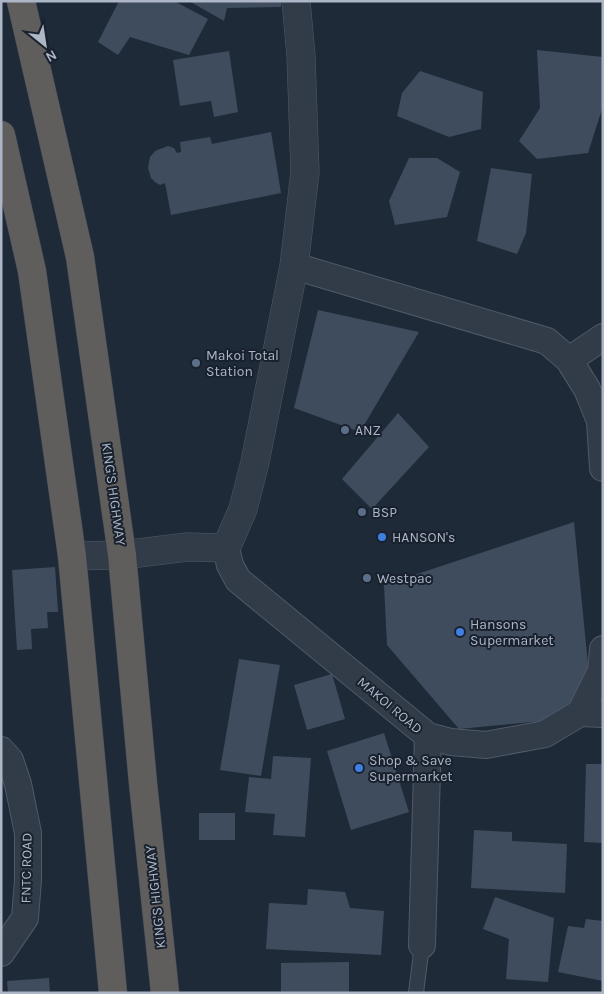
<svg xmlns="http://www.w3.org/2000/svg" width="604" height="994" viewBox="0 0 604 994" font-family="Karla,sans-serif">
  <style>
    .building { fill: #3f4c5e }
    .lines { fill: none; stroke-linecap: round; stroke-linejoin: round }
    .service-casing { stroke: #505967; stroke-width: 16 }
    .minor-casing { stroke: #505967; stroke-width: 28 }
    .tertiary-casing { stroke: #505967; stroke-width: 29 }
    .trunk-casing { stroke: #3d4653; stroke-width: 29 }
    .service { stroke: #323c49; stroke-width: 14 }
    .minor { stroke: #323c49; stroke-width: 26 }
    .tertiary { stroke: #323c49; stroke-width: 28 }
    .trunk { stroke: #605e5c; stroke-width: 28 }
    .service-dot { fill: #5c6f8a; stroke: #18212d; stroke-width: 2 }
    .shop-dot { fill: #3f7fe0; stroke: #18212d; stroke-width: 2 }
    .labels { text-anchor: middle; stroke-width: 4; stroke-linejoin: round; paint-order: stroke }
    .poi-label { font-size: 14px; fill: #acb6c6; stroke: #18212d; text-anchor: start }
    .street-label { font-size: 14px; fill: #acb6c6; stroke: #18212d }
  </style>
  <rect width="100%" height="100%" fill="#1f2a38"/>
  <path class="building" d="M 119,1 L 174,1 L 208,19 L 189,55 L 130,37 L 118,55 L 98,42 Z
    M 189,1 L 281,1 L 281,7 L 227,8 L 224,21 Z
    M 537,50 L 603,57 L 603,106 L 588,153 L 537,159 L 519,141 L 540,108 Z
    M 229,51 L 238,112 L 214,117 L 211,101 L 180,106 L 173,60 Z
    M 420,71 L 483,92 L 481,129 L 449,137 L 397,116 L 402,93 Z
    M 271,132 L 281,193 L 171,215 L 165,183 L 160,185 L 155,182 L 151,178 L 148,168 L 150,157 L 155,151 L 168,146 L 174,148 L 177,153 L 181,152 L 180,142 L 210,137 L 212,144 Z
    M 409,158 L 437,158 L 460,172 L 447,217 L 395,225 L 389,201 Z
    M 491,168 L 532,174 L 526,233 L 517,254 L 477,241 Z
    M 318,310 L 419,332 L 360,432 L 294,408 Z
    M 398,413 L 429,447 L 372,509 L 342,479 Z
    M 574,522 L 589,675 L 571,701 L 553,720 L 459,729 L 387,645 L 384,585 Z
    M 55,567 L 58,612 L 47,612 L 48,628 L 31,629 L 32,649 L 17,650 L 12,570 Z
    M 239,659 L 280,665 L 261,776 L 220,770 Z
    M 332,674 L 345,719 L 307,730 L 294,685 Z
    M 384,733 L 409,812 L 351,830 L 327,751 Z
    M 273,756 L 311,758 L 305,837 L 273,835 L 275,814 L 245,812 L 249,777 L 271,779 Z
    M 586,764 L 603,764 L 603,843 L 584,842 Z
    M 199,813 L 235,813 L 235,840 L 199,840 Z
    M 474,830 L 512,832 L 512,841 L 567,844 L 565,893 L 471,888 Z
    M 308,889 L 345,892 L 350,908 L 384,911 L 381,955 L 266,949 L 269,903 L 307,905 Z
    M 495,897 L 554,918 L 548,982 L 506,979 L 509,939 L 483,929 Z
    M 586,919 L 603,921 L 603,981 L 558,972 L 568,926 L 584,928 Z
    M 349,962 L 349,993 L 281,993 L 281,963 Z
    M 49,978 L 50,993 L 8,993 L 7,981 Z"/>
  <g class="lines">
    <defs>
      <path id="service" d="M 416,993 L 422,945"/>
      <path id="minor" d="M 294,266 L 547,341 L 569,360 L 603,337
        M 569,360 L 587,389 L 600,421 L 603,468
        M 226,548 L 230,565 L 238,580 L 428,736 L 451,742 L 486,745 L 545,734 L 580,713 L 603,714
        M 580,713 L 601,671 L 603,649
        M 1,750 L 10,760 L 18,784 L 28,833 L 28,880 L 25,918 L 1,953
        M 422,945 L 428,736"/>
      <path id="tertiary" d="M 72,556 L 122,555 L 187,547 L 226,548 L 243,509 L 255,462 L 294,266 L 305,172 L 301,56 L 296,1"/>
      <path id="trunk" d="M 21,1 L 80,257 L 122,555 L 143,783 L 165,993
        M 1,135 L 32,271 L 72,556 L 113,993"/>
    </defs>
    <use href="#service" class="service-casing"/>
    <use href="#minor" class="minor-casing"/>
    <use href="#tertiary" class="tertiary-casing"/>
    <use href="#trunk" class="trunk-casing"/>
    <use href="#service" class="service"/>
    <use href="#minor" class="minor"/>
    <use href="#tertiary" class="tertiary"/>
    <use href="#trunk" class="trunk"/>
  </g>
  <g class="service-dot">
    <circle cx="196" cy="363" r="5"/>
    <circle cx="345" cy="430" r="5"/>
    <circle cx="362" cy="512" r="5"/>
    <circle cx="367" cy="578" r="5"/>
  </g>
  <g class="shop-dot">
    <circle cx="382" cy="537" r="5"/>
    <circle cx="460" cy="632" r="5"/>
    <circle cx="359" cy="768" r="5"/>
  </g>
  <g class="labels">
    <g class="poi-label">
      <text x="206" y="360">Makoi Total<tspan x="206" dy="16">Station</tspan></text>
      <text x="355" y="435">ANZ</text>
      <text x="372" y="517">BSP</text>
      <text x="392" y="542">HANSON's</text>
      <text x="377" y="583">Westpac</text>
      <text x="470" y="629">Hansons<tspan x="470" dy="16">Supermarket</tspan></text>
      <text x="369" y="765">Shop &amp; Save<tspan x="369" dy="16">Supermarket</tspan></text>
    </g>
    <g class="street-label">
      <text transform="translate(114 494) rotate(82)" y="5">KING'S HIGHWAY</text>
      <text transform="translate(390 705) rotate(40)" y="5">MAKOI ROAD</text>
      <text transform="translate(26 868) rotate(-89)" y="5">FNTC ROAD</text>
      <text transform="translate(155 897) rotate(-96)" y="5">KING'S HIGHWAY</text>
    </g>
  </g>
  <rect width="604" height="994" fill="none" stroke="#acb6c6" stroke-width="5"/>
  <g transform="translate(45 45) rotate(150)" stroke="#18212d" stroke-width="4" paint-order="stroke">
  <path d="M0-4L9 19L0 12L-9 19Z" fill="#acb6c6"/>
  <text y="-8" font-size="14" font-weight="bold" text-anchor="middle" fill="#acb6c6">N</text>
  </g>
</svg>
